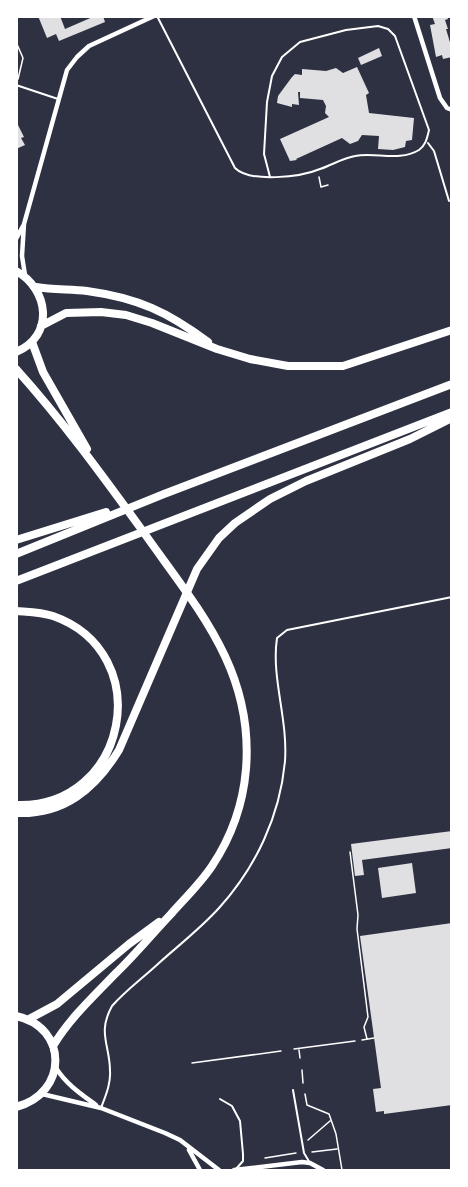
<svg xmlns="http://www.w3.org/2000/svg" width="468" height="1187" viewBox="0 0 468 1187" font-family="Cabin,sans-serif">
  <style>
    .building { fill: #e0e0e3 }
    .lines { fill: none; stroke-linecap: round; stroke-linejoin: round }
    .path { stroke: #fff; stroke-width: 1.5 }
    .service { stroke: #fff; stroke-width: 2 }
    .minor { stroke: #fff; stroke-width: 4.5 }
    .primary { stroke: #fff; stroke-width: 8 }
    .motorway { stroke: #fff; stroke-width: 8 }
  </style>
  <rect width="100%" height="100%" fill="#2d3142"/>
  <path class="building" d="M 38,16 L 60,16 L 65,29 L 95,16 L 103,16 L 105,22 L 59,41 L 56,34 L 47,38 Z
    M 432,16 L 447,16 L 448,19 L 445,20 L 448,29 L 446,29 L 452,49 L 452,57 L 443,59 L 442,55 L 436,57 L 430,25 L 435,24 Z
    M 379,48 L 382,56 L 361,65 L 358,58 Z
    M 357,67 L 369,93 L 366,95 L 369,113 L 414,118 L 412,140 L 406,141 L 405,147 L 393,150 L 378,149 L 379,136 L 362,135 L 358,141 L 350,144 L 342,138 L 296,159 L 297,160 L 290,161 L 280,139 L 329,117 L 325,113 L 326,106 L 323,100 L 300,98 L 300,92 L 298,92 L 299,105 L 292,104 L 292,107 L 277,103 L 278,96 L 292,77 L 295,74 L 302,75 L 302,69 L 326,71 L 336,68 L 343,73 Z
    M 18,125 L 24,137 L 21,138 L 25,145 L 16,149 L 16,126 Z
    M 452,831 L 452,848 L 362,860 L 364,875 L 355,876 L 351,844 Z
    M 412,863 L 416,893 L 382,898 L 378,868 Z
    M 452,923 L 452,1105 L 384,1114 L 384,1111 L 376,1112 L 373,1089 L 381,1088 L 360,936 Z"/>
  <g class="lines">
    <path class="path" d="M 16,42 L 23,58 L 18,79
      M 319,177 L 321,187 L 328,185
      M 350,852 L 358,915 L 357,929 L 368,1017 L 364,1027 L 367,1039
      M 362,1040 L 374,1038
      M 294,1049 L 355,1041
      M 299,1050 L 300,1058
      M 192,1063 L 281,1051
      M 302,1070 L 303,1083
      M 305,1094 L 307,1105 L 329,1114 L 336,1134 L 342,1170
      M 308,1140 L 330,1121
      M 312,1152 L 337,1149
      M 265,1158 L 296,1153
      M 16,1169 L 19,1170"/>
    <path class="service" d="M 157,16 L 235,168 C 250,183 301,177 320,169 C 332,165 343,158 355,156 C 376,152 399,162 419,150 C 426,145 427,138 429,130 L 395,36 L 388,29 L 378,26 L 346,30 L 300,42 L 282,57 L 272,76 L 267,102 L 264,154 L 270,177
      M 16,85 L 58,99
      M 428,143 L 434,151 L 449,201
      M 293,1090 L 304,1153 L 310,1163
      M 220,1099 L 232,1106 L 240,1121 L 243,1154 L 243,1161 L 236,1169
      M 101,1108 C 105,1097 111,1084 110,1071 C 110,1045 97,1033 112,1006 C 126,990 143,978 159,963 C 179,945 201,928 219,908 C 256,867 280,816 285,761 C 288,719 271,677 277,638 L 287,630 L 452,597"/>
    <path class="minor" d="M 414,16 L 440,98 L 447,108 L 452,110
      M 16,239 L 23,226
      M 25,275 L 22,256 L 24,224 L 67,70 L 77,57 L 89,46 L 154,16
      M 56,1068 C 66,1084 81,1094 96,1105
      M 42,1094 L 101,1108 L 165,1133 L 180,1140 L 219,1170
      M 189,1150 L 200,1170
      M 234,1170 L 302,1162 L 310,1163 L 323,1170"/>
    <path class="primary" d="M 16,271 C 49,289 55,336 16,352
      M 36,287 C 53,290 70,289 87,291 C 138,298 168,312 208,342
      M 41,326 L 66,313 L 101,312 L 126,315 L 152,323 L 217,349 L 250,359 L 288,366 L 343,366 L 452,330
      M 32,342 L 43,372 L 87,449
      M 16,369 C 62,420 102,475 142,530 C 196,607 254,669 246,769 C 243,805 232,836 212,866 C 200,884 185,898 171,914 C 152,934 135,955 115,974 C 93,997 70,1018 53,1046
      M 16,1016 C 69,1027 68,1094 16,1107
      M 29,1019 L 57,1004 L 129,944 L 159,922"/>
    <path class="motorway" d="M 16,540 L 106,512
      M 16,554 L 164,494 L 452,384
      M 16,581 L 452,412
      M 16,611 C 29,612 41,612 53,616 C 158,653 128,809 16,805
      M 16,813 C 64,815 95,789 119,750 L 197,569 L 219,538 L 235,523 L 270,499 L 306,481 L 410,439 L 452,418"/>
  </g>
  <rect width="468" height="1187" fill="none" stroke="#ffffff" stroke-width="36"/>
</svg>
